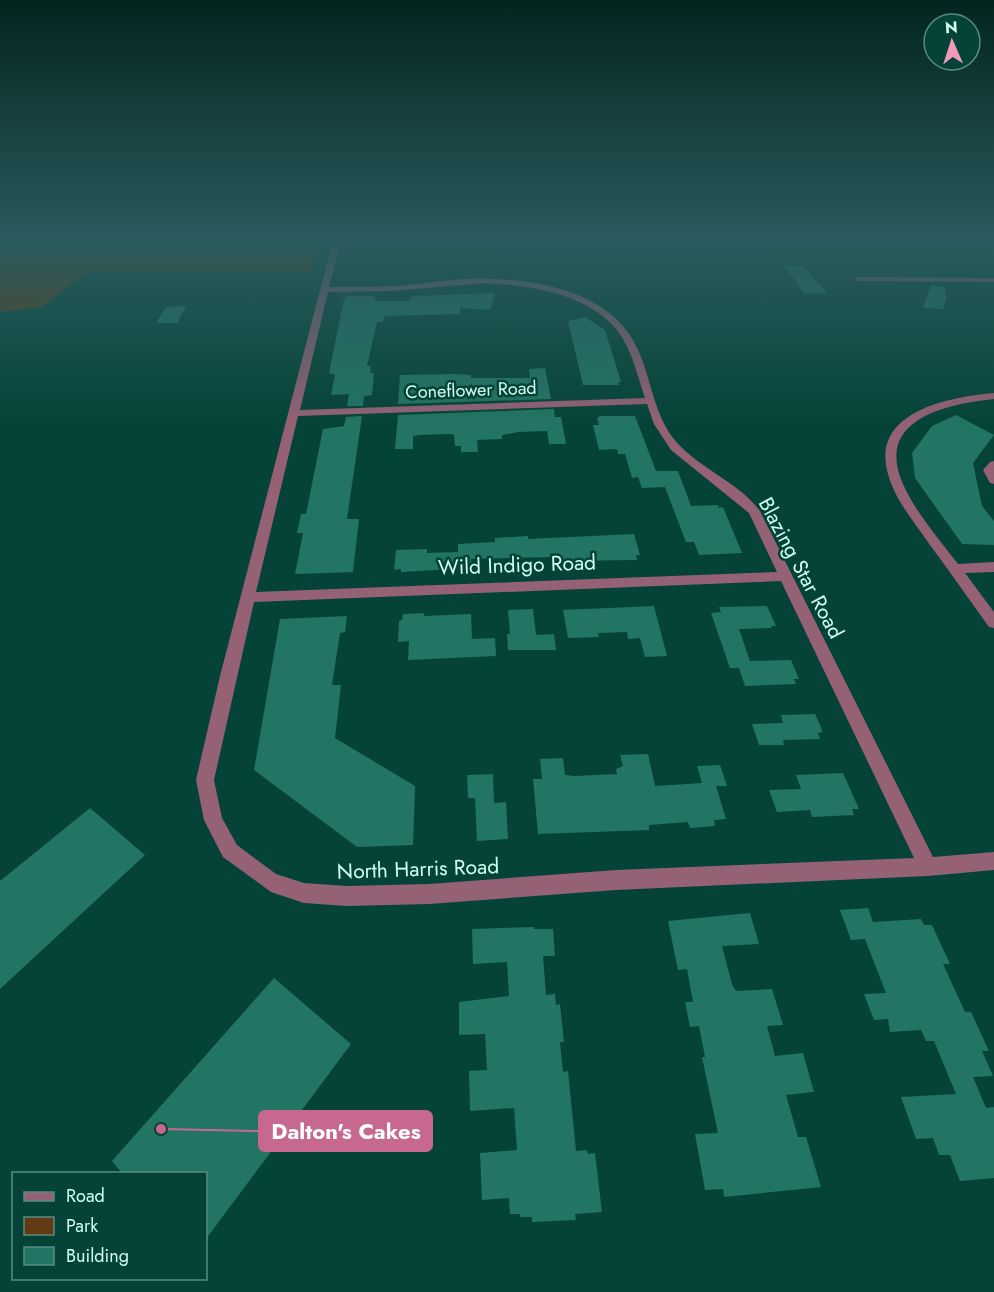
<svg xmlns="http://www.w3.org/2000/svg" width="994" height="1292" viewBox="0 0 994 1292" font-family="Jost,sans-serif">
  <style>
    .green { fill: #643915 }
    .building { fill: #227464 }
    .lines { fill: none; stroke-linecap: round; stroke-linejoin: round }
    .minor { fill: #956174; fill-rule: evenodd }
    .labels { text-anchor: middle; stroke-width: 5; stroke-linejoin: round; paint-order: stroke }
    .far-street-label { font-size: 18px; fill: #cffef1; stroke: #054338 }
    .street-label { font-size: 21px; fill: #cffef1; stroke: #054338 }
    .leader { fill: none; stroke: #c76890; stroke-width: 2 }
    .callout-dot { fill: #c76890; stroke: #054338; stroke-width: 2 }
    .callout { fill: #c76890; stroke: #c76890; stroke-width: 2 }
    .callout-label { font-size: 22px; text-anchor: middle; font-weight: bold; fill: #fff }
  </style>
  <rect width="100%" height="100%" fill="#054338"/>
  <path class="green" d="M 0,244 L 319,244 L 311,272 L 87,272 L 42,307 L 0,312 Z"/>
  <path class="building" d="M 785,266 L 803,266 L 827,293 L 804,294 Z
    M 931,285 L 946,288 L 945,295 L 947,295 L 943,309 L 923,308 Z
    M 495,293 L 490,310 L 460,308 L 460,314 L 384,316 L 383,322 L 377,322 L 367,366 L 371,366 L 370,373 L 374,373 L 372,395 L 364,396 L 363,406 L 347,406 L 349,394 L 331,395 L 335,375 L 329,373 L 344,299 L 347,296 L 370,296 L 375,297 L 374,301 L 410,301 L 410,297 L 416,296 Z
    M 186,306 L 177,323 L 156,323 L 166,307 Z
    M 585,317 L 605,330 L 621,382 L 618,382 L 619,385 L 583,385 L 568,321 Z
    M 545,368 L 551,399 L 398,404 L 400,375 L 455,374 L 471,375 L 471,378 L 530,378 L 529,369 Z
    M 554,409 L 555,417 L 561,417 L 566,444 L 549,444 L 547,431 L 518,432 L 502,435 L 502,439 L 477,440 L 478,452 L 461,452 L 461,446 L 455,446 L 454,435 L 452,434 L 419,435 L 413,436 L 413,449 L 395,449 L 398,415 Z
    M 956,415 L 994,435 L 973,463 L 982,506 L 994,521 L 994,545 L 962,544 L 915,478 L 912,453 L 932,426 Z
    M 362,416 L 347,519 L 359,519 L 353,572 L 295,574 L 303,533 L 297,533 L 301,514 L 306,514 L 323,429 L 344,426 L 346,417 Z
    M 600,416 L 635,416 L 656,471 L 678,471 L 691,506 L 718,505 L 719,508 L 723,507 L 742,553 L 699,555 L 694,542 L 686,542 L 665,487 L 642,488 L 638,477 L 632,478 L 625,454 L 618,454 L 617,449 L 599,450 L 593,425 L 599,425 L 597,418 Z
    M 634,534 L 640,555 L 636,555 L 637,560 L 553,561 L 553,557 L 471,559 L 472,568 L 401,572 L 401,569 L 394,570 L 396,550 L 427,549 L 427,553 L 458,552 L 458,544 L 495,542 L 495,538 L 528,536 L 528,539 Z
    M 654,606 L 667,656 L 645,657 L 640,638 L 628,639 L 627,632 L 598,633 L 599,637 L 568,638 L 563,610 Z
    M 767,606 L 776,626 L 771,626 L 772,628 L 739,629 L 750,661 L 791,660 L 799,679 L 794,679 L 796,684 L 745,686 L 739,668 L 730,668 L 711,613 L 721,612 L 719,607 Z
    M 533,609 L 536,635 L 554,634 L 556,650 L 508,650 L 507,634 L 510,634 L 508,610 Z
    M 424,613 L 424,616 L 471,614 L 472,639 L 495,638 L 496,656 L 408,660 L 409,641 L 398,642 L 399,621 L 402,620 L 403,614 Z
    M 347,616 L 345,632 L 340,633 L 332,685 L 341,685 L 335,738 L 415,786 L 413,845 L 357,847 L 254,770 L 280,619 Z
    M 815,714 L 823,732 L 818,733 L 820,739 L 783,740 L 784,745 L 759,745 L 752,724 L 783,723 L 781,715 Z
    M 648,754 L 655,786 L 702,783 L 697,766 L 720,765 L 727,786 L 716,786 L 726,819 L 714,820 L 715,826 L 690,828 L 688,822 L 649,825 L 649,830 L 538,834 L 533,779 L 542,779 L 540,759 L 563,758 L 565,775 L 575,776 L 617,774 L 616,769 L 623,766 L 620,755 Z
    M 843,773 L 859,809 L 852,809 L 854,815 L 812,817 L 810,810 L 777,812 L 769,790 L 801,789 L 796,775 Z
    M 493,774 L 494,803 L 506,802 L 508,839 L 477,841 L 475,798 L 468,798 L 467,775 Z
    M 90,808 L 145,855 L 0,989 L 0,881 Z
    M 868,908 L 873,922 L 921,919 L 924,925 L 932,925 L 950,964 L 943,964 L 965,1012 L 971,1012 L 989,1051 L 982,1051 L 993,1076 L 973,1077 L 986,1108 L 994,1107 L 994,1178 L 960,1181 L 950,1155 L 939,1155 L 933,1138 L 916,1139 L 901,1097 L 956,1094 L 934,1041 L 926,1041 L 921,1030 L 890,1032 L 888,1019 L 874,1020 L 864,994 L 886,993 L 865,939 L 851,940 L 840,910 Z
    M 750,913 L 759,944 L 722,946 L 732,984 L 736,991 L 772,989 L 783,1025 L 767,1026 L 775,1056 L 803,1053 L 814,1092 L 786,1095 L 798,1137 L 806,1137 L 821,1187 L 724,1197 L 723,1189 L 705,1190 L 695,1134 L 718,1133 L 702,1057 L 705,1057 L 699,1026 L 690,1027 L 685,1002 L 693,1002 L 687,969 L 678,970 L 668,921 Z
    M 534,927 L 534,929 L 553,929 L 555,956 L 543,956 L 546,995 L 555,994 L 556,1005 L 560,1004 L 564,1042 L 560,1042 L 563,1072 L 568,1071 L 576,1151 L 587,1150 L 588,1154 L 595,1153 L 602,1212 L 575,1214 L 576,1220 L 532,1222 L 532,1217 L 520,1217 L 520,1214 L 510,1214 L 509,1198 L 482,1200 L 480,1153 L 517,1150 L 514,1108 L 470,1111 L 469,1071 L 487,1070 L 485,1034 L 459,1035 L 459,1002 L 509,996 L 507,962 L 473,964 L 472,929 Z
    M 274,978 L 351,1044 L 206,1239 L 206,1173 L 122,1173 L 112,1161 Z"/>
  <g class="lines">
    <path class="minor" d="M 332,244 L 340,244 L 329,287 C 352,287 375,287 398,286 C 420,284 443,280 466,279 C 517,277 588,285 623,326 C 651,358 648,405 673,438 C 697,468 738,481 760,511 L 933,857 L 994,852 L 994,870 L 928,876 L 616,890 L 429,904 L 347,906 L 304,903 L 271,892 L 223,857 L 204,820 L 196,780 L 220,676 ZM 486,283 C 530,286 586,293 617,330 C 632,349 637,375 645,398 L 300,410 L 328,292 L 390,291 ZM 647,404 L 654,424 L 671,450 L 749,513 L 777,572 L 256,592 L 298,416 ZM 781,581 L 914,858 L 616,870 L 429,884 L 347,886 L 304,883 L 276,874 L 237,845 L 222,818 L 214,780 L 254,602 Z
      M 856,277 L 994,278 L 994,282 L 859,281 L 856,281 Z
      M 994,393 L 994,399 C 947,404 874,419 903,484 C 916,513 939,539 958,564 L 994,562 L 994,572 L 965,573 L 994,612 L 994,628 L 989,627 C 969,599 950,572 930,545 C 915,523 895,500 888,474 C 870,411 950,397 994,393 Z
      M 994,461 L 994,484 L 990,483 L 983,470 L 990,462 Z"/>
  </g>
  <linearGradient id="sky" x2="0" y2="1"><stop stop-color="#03251f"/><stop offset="0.57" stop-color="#2a5b5e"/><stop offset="1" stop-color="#2a5b5e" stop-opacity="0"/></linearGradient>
  <rect width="994" height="425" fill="url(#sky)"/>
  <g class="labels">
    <g class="far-street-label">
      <text transform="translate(471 390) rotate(-2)" y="6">Coneflower Road</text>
    </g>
    <g class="street-label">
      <text transform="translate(517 565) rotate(-2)" y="7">Wild Indigo Road</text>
      <text transform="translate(801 568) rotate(62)" y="7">Blazing Star Road</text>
      <text transform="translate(418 869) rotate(-2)" y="7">North Harris Road</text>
    </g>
  </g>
  <path class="leader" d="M161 1129L259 1131"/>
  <circle class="callout-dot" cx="161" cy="1129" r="6"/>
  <rect class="callout" x="259" y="1111" width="173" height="40" rx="6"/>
  <g class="callout-label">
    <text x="346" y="1139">Dalton's Cakes</text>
  </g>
  <rect x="12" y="1172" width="195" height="108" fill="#054338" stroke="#568e82" stroke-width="1.5"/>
  <rect x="24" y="1192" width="30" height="9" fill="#956174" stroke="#568e82" stroke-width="1.5"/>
  <text x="66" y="1202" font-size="18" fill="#cffef1">Road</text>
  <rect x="24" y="1217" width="30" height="18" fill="#643915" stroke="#568e82" stroke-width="1.5"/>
  <text x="66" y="1232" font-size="18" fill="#cffef1">Park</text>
  <rect x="24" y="1247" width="30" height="18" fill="#227464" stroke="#568e82" stroke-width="1.5"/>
  <text x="66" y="1262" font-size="18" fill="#cffef1">Building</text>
  <g transform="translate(952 42) rotate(357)"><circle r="28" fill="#054338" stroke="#568e82" stroke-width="1.5"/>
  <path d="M0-4.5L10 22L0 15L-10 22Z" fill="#ef9ab9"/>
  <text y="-9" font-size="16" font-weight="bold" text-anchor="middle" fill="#cffef1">N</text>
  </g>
</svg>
